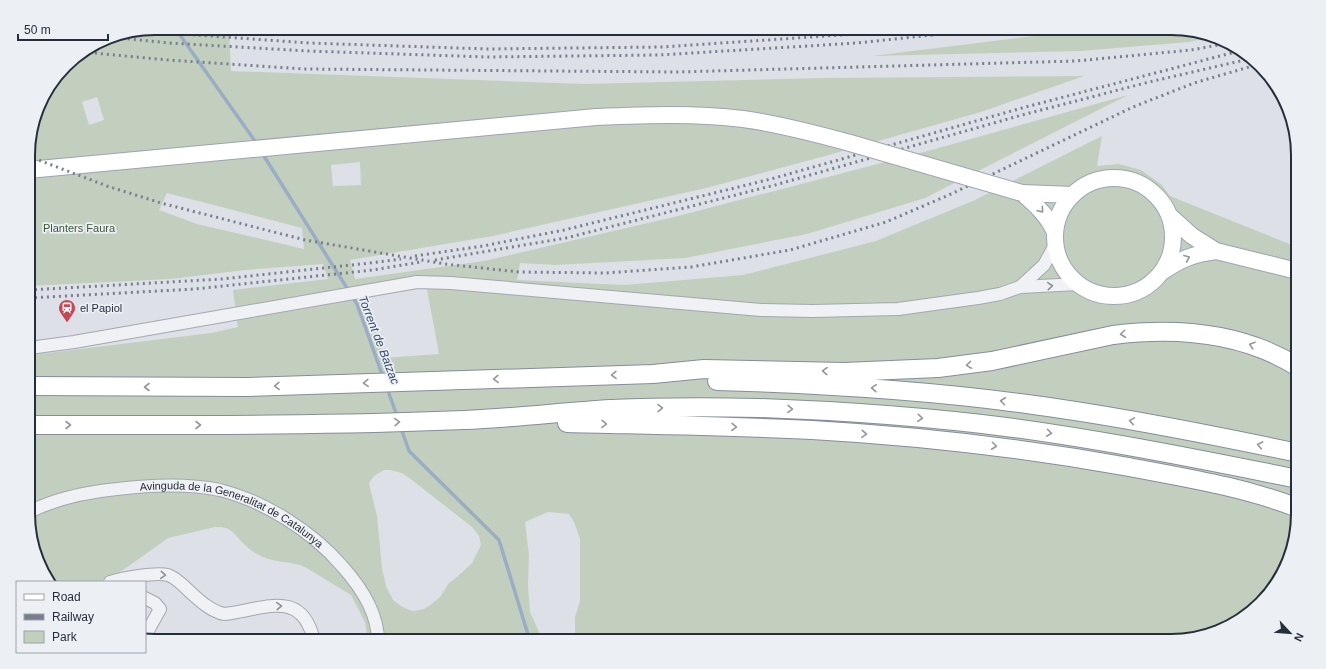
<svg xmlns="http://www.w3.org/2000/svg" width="1326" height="669" viewBox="0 0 1326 669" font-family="Helvetica,sans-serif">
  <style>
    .green { fill: #c2cfbe; fill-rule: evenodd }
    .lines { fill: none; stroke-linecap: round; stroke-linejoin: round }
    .stream { stroke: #9aadc4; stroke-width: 3.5 }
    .minor-casing { stroke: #a3a7af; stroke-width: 14 }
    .major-casing { stroke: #9da4b1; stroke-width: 18 }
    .highway-casing { stroke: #858d9b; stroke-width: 20 }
    .minor { stroke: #eff1f4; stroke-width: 12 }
    .major { stroke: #fff; stroke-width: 16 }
    .highway { stroke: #fff; stroke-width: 18 }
    .rail { stroke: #777f8e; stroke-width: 3; stroke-dasharray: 2 4; stroke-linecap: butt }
    .major-bridge-casing { stroke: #9da4b1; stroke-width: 18; stroke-linecap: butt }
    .major-bridge { stroke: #fff; stroke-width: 16 }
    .oneway { stroke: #93969d }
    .oneway2 { stroke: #8b9098 }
    .labels { text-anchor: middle; stroke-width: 3.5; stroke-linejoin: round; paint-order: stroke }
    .park-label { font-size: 11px; fill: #3b5636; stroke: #eceff4 }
    .poi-label { font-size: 11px; fill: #272e3b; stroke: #eceff4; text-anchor: start }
    .street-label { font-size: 11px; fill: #272e3b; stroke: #eceff4 }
    .water-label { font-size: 12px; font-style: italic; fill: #344c6c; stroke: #eceff4 }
    .rim { fill: none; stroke: #272e3b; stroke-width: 2 }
  </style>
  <rect width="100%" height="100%" fill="#dde0e6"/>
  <path class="green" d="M 155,28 L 229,28 L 231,71 L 585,84 L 824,78 L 1084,76 L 981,112 L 825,156 L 706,188 L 493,236 L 350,260 L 355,279 L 484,261 L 682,215 L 935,149 L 1128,95 L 925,198 L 807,234 L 685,258 L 556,265 L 520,263 L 517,280 L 624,285 L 743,275 L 876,241 L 975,200 L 1102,136 L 1097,166 L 1119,164 L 1141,170 L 1162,185 L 1170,196 L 1297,247 L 1298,514 L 1285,570 L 1242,619 L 1179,641 L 575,641 L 575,617 L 580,601 L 580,539 L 574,522 L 569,514 L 548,512 L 525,522 L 529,555 L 528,587 L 530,612 L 543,641 L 368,641 L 365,622 L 351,595 L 305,567 C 291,561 276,563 263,557 C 256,554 250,550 245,545 C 234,534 232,526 215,527 L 168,538 L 123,570 L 98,582 L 50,582 L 29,531 L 29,354 L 48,353 L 211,333 L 238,327 L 233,290 L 328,279 L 323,264 L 245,270 L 171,279 L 29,286 L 28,146 L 41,99 L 71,60 L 106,38 ZM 97,97 L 104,120 L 89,125 L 82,102 ZM 360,162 L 361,185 L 333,186 L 331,165 ZM 167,193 L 302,228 L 304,249 L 197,224 L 159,210 ZM 411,287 L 427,289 L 439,354 L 384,358 L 368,298 ZM 384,470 L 390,470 L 402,473 L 412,480 L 472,527 L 479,536 L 481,545 L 472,563 L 457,577 L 449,583 L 440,597 L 429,606 L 424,609 L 414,611 L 409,610 L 401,606 L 393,600 L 386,586 L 382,568 L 377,516 L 369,483 L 374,476 Z
    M 248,28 L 824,28 L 680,36 L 444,34 Z
    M 1099,28 L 1171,28 L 1210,37 L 1189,42 L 1081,51 L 872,56 Z"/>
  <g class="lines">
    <path class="stream" d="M 175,28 L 257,144
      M 262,153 L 357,304 L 383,377
      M 387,388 L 397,416
      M 401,428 L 409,451 L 499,540 L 530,641"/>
    <defs>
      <g id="minor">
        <path d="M 1020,287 L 1044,265 L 1055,245"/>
        <path d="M 29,348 L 74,342 L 417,282 L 451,283 L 761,310 L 813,311 L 898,309 L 978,298 L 1000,294 L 1020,287 L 1079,284"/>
        <path id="s1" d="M 29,512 C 57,498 86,492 117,489 C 150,485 186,483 220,490 C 264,501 312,531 342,566 C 360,586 378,613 378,641"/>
        <path d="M 110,582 C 121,578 156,572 168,575 C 176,578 183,585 188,590 C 199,600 210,611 224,614 C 263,610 302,587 314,641"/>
        <path d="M 145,598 L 155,603 L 160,609 L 145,636"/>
      </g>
      <path id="major" d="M 28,170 L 596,117 C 645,115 694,113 743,119 C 779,124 814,133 850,143
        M1055 237a59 59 0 1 1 118 0a59 59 0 1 1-118 0Z
        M 1022,193 C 1036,205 1047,215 1055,232
        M 1022,193 L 1073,195
        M 1171,217 L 1192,236 L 1216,251 L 1297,271
        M 1162,272 C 1181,259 1193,254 1216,251"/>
      <path id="highway" d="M 717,381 C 821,384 924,390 1027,404 C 1118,416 1208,434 1298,453
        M 29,386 L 247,387 L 653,374 L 704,369 L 844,372 L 938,368 L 992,361 L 1113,335 C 1177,327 1242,332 1298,367
        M 567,423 C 649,425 730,426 812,430 C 918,436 1024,448 1129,467 C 1186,478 1244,487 1298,508
        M 29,425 C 174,425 319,426 464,420 C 513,418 562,412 611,409 C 660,407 710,407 759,408 C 844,411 929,417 1014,428 C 1109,441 1204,460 1298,479"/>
    </defs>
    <use href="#minor" class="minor-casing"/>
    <use href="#major" class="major-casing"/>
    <use href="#highway" class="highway-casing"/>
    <use href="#minor" class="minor"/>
    <use href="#major" class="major"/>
    <use href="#highway" class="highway"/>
    <path class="rail" d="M 139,31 L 309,43 L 488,49 L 662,47 L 856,34 L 914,28
      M 110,37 L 169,43 L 308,51 L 487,57 L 659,55 L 857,43 L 998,28
      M 83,52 L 168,60 L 304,69 L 677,72 L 1076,61 L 1191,50 L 1229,43
      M 28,156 L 107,186 L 161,203 L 305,240 L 445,264 L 519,272 L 605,273 L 691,267 L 790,250 L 886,222 L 951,194 L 1133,107 L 1194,83 L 1256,65
      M 415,256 L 483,246 L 564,230 L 771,179 L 1022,108 L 1239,51
      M 435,260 L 566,238 L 775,185 L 1022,115 L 1149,82 L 1249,59
      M 29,290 L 222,279 L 370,263 L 401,259
      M 29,298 L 195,289 L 373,270 L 421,262"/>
    <defs>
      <path id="major-bridge" d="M 850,143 L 1022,193"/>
    </defs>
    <use href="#major-bridge" class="major-bridge-casing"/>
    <use href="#major-bridge" class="major-bridge"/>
  </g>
  <defs><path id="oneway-chevron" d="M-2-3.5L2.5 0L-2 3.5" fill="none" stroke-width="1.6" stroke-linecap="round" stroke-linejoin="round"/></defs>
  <g class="oneway">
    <use href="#oneway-chevron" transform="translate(1041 210) rotate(49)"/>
    <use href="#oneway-chevron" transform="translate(1187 258) rotate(-23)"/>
    <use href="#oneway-chevron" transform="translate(1123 334) rotate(173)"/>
    <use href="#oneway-chevron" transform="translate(1252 345) rotate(-161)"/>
    <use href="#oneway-chevron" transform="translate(969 365) rotate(172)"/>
    <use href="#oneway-chevron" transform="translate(825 371) rotate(-178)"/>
    <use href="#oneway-chevron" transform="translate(614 375) rotate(179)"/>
    <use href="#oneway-chevron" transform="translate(496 379) rotate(178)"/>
    <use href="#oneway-chevron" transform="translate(366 383) rotate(178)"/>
    <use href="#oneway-chevron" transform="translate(277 386) rotate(178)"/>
    <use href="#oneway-chevron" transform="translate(147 387) rotate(-180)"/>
    <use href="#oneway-chevron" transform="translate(874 388) rotate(-176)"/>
    <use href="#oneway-chevron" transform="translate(1003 401) rotate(-173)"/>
    <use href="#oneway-chevron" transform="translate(660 408) rotate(-1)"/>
    <use href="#oneway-chevron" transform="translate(790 409) rotate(2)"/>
    <use href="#oneway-chevron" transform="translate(920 418) rotate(5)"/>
    <use href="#oneway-chevron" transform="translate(1132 421) rotate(-171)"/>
    <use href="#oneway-chevron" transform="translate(397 422) rotate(-2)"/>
    <use href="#oneway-chevron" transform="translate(604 424) rotate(2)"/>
    <use href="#oneway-chevron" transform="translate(68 425)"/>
    <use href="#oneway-chevron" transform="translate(198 425)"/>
    <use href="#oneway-chevron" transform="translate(734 427) rotate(2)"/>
    <use href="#oneway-chevron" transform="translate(1049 433) rotate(8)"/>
    <use href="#oneway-chevron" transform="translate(864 434) rotate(4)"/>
    <use href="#oneway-chevron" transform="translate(1260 445) rotate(-169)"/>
    <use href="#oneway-chevron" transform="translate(994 446) rotate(7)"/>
  </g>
  <g class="oneway2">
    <use href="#oneway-chevron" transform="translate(1050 286) rotate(-5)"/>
    <use href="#oneway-chevron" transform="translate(163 575) rotate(4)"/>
    <use href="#oneway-chevron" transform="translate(279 606) rotate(-4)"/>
  </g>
  <defs>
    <symbol id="station-pin" viewBox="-11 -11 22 30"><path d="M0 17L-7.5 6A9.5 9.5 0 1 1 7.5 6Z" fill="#c54857" stroke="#eceff4"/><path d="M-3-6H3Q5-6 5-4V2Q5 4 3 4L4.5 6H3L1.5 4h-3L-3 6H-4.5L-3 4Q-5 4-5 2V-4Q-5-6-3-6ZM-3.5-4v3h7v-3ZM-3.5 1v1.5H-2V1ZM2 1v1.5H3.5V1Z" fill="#fff"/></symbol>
  </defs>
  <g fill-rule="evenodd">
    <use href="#station-pin" x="57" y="298" width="20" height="27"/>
  </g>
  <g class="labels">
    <g class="park-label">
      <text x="79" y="232">Planters Faura</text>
    </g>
    <g class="poi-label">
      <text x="80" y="312">el Papiol</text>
    </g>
    <g class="street-label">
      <text dy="4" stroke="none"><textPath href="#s1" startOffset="213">Avinguda de la Generalitat de Catalunya</textPath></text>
    </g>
    <g class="water-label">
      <text transform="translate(379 340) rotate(69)" y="4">Torrent de Batzac</text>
    </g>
  </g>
  <path d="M0 0H1326V669H0ZM155 35H1171A120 120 0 0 1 1291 155V514A120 120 0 0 1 1171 634H155A120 120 0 0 1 35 514V155A120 120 0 0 1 155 35Z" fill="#eceff4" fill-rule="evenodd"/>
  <path class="rim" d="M155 35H1171A120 120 0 0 1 1291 155V514A120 120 0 0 1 1171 634H155A120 120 0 0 1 35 514V155A120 120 0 0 1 155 35Z"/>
  <rect x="16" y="581" width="130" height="72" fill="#eceff4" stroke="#9da2aa"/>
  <rect x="24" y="594" width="20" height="6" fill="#ffffff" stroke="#9da2aa"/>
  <text x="52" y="601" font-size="12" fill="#272e3b">Road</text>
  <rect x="24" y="614" width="20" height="6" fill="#777f8e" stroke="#9da2aa"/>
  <text x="52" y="621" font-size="12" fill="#272e3b">Railway</text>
  <rect x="24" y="631" width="20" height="12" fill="#c2cfbe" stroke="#9da2aa"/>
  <text x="52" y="641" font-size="12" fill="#272e3b">Park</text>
  <g transform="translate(1290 633) rotate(116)" stroke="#eceff4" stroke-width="3" paint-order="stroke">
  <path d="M0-3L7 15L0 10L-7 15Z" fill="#272e3b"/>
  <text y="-6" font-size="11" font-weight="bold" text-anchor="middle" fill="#272e3b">N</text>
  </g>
  <path d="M18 34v6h90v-6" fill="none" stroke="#272e3b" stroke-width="2"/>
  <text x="24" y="34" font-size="12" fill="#272e3b" stroke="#eceff4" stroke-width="3" paint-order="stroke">50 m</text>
</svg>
